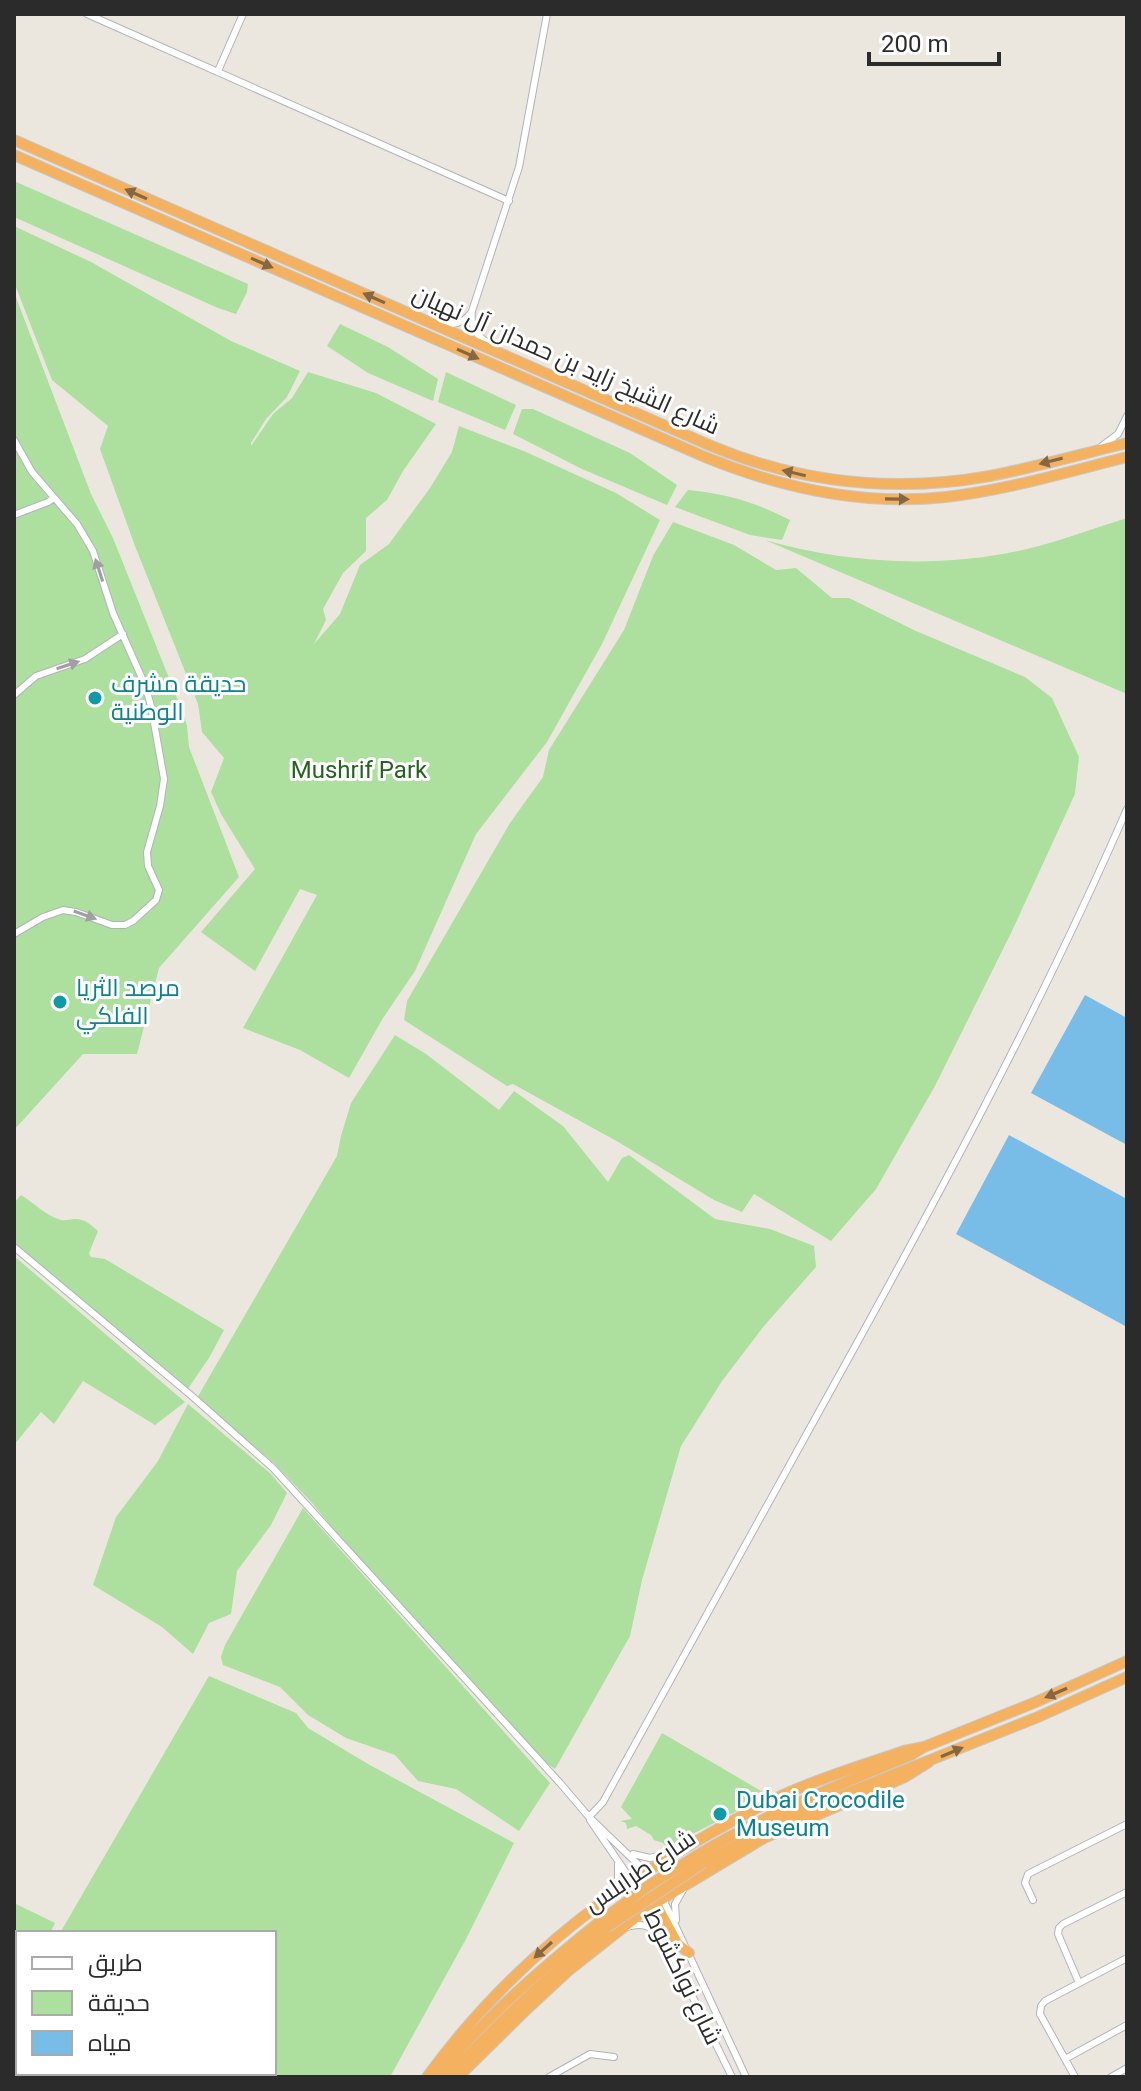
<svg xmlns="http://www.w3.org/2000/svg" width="1141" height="2091" viewBox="0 0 1141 2091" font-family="Roboto,Cairo,sans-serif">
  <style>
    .green { fill: #addf9e }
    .water { fill: #77bde7 }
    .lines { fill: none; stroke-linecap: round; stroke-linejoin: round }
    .minor-casing { stroke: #b1b2be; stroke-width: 8 }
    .highway-casing { stroke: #c8c8c8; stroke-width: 12 }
    .minor { stroke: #fff; stroke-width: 6 }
    .highway { stroke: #f4b160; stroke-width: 10 }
    .highway-bridge-casing { stroke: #c8c8c8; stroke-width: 12; stroke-linecap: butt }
    .highway-bridge { stroke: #f4b160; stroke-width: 10 }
    .oneway { fill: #856743 }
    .oneway2 { fill: #a0a0a0 }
    .culture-dot { fill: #0f9aa8; stroke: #fff; stroke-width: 3 }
    .labels { text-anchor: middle; stroke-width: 6; stroke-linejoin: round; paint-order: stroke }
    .street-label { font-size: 24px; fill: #2b2b2b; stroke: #fff }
    .culture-label { font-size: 24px; fill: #0d838f; stroke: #fff; text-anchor: start }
    .park-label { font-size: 24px; fill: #25641f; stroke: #fff }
  </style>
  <rect width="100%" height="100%" fill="#ece7de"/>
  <path class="green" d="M 14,181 L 248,284 L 247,292 L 236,314 L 218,308 L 14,217 Z
    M 14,226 L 91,262 L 231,341 L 300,371 L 287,397 L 266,419 L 251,443 L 251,446 L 273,414 L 292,398 L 308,372 L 376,393 L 436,424 L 403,471 L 387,500 L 366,518 L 366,551 L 343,573 L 323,609 L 326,620 L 314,644 L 340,614 L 360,565 L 389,544 L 430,488 L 452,452 L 459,426 L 526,452 L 616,493 L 660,520 L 602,644 L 547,742 L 476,834 L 415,971 L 383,1018 L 349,1078 L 300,1050 L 243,1028 L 317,895 L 300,889 L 255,971 L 201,932 L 255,869 L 221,814 L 211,792 L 224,758 L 202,732 L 198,704 L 135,546 L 100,449 L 108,426 L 52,380 L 14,282 Z
    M 14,292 L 91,494 L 113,538 L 183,713 L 187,726 L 189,747 L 239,877 L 159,968 L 137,1054 L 83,1054 L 14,1130 Z
    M 340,324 L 388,347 L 438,379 L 433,401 L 368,373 L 327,346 Z
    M 446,372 L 516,405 L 505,430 L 438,402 Z
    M 522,409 L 533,409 L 630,453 L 677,485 L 667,505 L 582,469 L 513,434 Z
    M 688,490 C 729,494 754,502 790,520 L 782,540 L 750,535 L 675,507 Z
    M 1127,518 L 1127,694 L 765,540 C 849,564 941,569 1027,549 C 1061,541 1094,528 1127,518 Z
    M 673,522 L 734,545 L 776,570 L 796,568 L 832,598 L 849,598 L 916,631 L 1025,677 L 1052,698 L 1079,757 L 1075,794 L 1012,931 L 935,1086 L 876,1189 L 831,1241 L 754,1194 L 742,1212 L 714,1200 L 620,1143 L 513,1084 L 507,1086 L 404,1020 L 407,1001 L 510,823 L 543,777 L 549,750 L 624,630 L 653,556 Z
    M 395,1035 L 426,1054 L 499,1110 L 514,1091 L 563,1126 L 608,1182 L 622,1158 L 629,1155 L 715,1219 L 770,1229 L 814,1246 L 816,1267 L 764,1326 L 722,1381 L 681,1446 L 642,1580 L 630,1636 L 555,1769 L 544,1761 L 369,1572 L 312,1503 L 273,1462 L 197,1398 L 337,1156 L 341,1136 L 351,1103 Z
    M 21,1195 C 34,1203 46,1216 61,1220 C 67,1221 69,1219 75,1219 C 85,1219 90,1224 98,1231 L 89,1253 L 91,1257 L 105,1259 L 224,1330 L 209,1358 L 187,1390 L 14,1243 L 14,1203 Z
    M 14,1256 L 185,1402 L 155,1425 L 83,1381 L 54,1424 L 41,1412 L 14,1445 Z
    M 188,1404 L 271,1474 L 287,1493 L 271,1525 L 237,1571 L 231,1614 L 209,1623 L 193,1654 L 162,1627 L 93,1585 L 116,1517 L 158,1461 Z
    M 303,1508 L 550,1783 L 519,1831 L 456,1789 L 418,1781 L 395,1755 L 346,1738 L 308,1715 L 280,1687 L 223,1665 L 221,1657 L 225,1645 Z
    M 209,1676 L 296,1713 L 308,1728 L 368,1764 L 514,1843 L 466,1939 L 390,2077 L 14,2077 L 14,2013 L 18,2006 L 18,2073 L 274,2073 L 274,1933 L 60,1933 Z
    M 662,1733 L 768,1795 L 683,1839 L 683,1841 L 668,1849 L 663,1843 L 654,1840 L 651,1835 L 636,1826 L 627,1829 L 626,1823 L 620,1821 L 632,1819 L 621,1807 Z
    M 14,1903 L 55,1923 L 50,1933 L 18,1933 L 18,1990 L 14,1997 Z"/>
  <path class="water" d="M 1085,995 L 1127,1018 L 1127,1145 L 1031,1093 Z
    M 1009,1135 L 1127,1199 L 1127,1327 L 956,1234 Z"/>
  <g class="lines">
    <defs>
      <path id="minor" d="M 87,14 L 509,201
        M 218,71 L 243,14
        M 441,324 C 453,325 462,324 470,314
        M 490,344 C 476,336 470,327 472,311 L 519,167 L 547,14
        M 14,440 L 32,472 L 77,524 L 93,551 L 113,613 L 145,685 L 151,706 L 164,779 L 160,806 L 147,852 L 148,866 L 159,890 L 156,900 L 133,921 L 125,925 L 112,925 L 76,912 L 63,910 L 43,917 L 14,934
        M 1102,446 L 1118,434 L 1127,416
        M 14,515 L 48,502 L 54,498
        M 14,695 L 36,676 L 85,659 L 123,634
        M 14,1247 L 193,1397 L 273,1468 L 560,1783 L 589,1817 L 647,1873
        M 589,1817 L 603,1802 C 680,1665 755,1527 831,1390 C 937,1199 1040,1009 1127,809
        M 590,1820 L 640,1893
        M 633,1854 L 650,1858 L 672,1852
        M 609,1893 L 618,1879 L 618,1863
        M 663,1899 L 746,2077
        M 1033,1900 L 1025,1883 L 1028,1874 L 1127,1824
        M 648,1906 L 732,2077
        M 676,1920 L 675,1904 L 683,1890
        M 627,1927 C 641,1923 650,1925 661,1935
        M 1079,1983 L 1058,1934 L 1059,1928 L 1063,1924 L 1127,1892
        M 1065,2059 L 1127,2025
        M 549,2077 L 590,2054 L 614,2057
        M 1075,2077 L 1040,2014 L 1041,2006 L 1045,2001 L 1127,1958
        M 1111,2077 L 1127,2068"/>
      <path id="highway" d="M 14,140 L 709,445 C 799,483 894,493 990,476 C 1036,467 1082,454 1127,443
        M 14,155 L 705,457 C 781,488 864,506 946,497 C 1007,490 1067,472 1127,457
        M 696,1856 C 764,1815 838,1785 911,1755 L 924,1747 L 1036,1702 L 1127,1661
        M 703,1863 L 770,1827 L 800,1812 L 1038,1717 L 1127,1677
        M 653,1899 L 677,1943 L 689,1953
        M 427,2077 C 506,1969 602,1893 718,1829 C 740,1817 761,1805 783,1795 C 822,1777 864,1765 904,1751 L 924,1747
        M 436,2077 C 485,2017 542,1968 602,1920
        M 448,2077 C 499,2021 549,1976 607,1927
        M 458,2077 L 527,2009 L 568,1971 L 649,1907 L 764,1838 L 905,1777 L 929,1762"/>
    </defs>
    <use href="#minor" class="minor-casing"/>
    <use href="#highway" class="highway-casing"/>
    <use href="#minor" class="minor"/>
    <use href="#highway" class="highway"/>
    <defs>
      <path id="highway-bridge" d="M 602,1920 L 648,1886 L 696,1856
        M 607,1927 L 703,1863"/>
    </defs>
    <use href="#highway-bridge" class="highway-bridge-casing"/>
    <use href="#highway-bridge" class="highway-bridge"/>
  </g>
  <defs><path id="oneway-solid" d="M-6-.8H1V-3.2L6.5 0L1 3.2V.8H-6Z" transform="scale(2)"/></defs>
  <g class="oneway">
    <use href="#oneway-solid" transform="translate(136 194) rotate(-156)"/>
    <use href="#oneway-solid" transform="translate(262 263) rotate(24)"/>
    <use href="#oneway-solid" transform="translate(374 298) rotate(-156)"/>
    <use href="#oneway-solid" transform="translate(468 354) rotate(24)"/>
    <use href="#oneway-solid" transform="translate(1051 461) rotate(166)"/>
    <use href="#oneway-solid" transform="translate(794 473) rotate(-167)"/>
    <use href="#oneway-solid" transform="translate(897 499) rotate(1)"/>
    <use href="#oneway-solid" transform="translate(1056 1693) rotate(157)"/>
    <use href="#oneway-solid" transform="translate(952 1752) rotate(-23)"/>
    <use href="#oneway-solid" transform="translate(543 1950) rotate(138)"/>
  </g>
  <g class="oneway2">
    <use href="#oneway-solid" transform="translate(99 570) rotate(-108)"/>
    <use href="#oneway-solid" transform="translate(68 665) rotate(-18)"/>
    <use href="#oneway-solid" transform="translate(85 915) rotate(20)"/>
  </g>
  <g class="culture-dot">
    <circle cx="95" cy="698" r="8"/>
    <circle cx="60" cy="1002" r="8"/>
    <circle cx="720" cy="1814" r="8"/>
  </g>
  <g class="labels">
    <g class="street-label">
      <text transform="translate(566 360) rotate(24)" y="8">شارع الشيخ زايد بن حمدان آل نهيان</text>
      <text transform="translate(640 1871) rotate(-34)" y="8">شارع طرابلس</text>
      <text transform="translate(683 1977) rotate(64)" y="8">شارع نواكشوط</text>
    </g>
    <g class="culture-label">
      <text x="111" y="692">حديقة مشرف<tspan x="111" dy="28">الوطنية</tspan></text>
      <text x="76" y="996">مرصد الثريا<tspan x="76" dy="28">الفلكي</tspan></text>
      <text x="736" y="1808">Dubai Crocodile<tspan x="736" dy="28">Museum</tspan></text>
    </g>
    <g class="park-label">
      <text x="359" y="778">Mushrif Park</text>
    </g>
  </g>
  <rect width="1141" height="2091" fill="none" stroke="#2b2b2b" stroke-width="32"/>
  <rect x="16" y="1931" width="260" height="144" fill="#ffffff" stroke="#aaaaaa" stroke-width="2"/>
  <rect x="32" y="1957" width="40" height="12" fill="#ffffff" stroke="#aaaaaa" stroke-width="2"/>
  <text x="88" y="1971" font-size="24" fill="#2b2b2b">طريق</text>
  <rect x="32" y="1991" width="40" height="24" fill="#addf9e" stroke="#aaaaaa" stroke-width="2"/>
  <text x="88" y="2011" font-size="24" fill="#2b2b2b">حديقة</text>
  <rect x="32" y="2031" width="40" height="24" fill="#77bde7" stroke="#aaaaaa" stroke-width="2"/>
  <text x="88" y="2051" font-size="24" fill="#2b2b2b">مياه</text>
  <path d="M869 52v12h130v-12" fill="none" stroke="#2b2b2b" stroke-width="4"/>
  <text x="881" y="52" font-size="24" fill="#2b2b2b" stroke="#ffffff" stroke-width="6" paint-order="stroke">200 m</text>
</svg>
